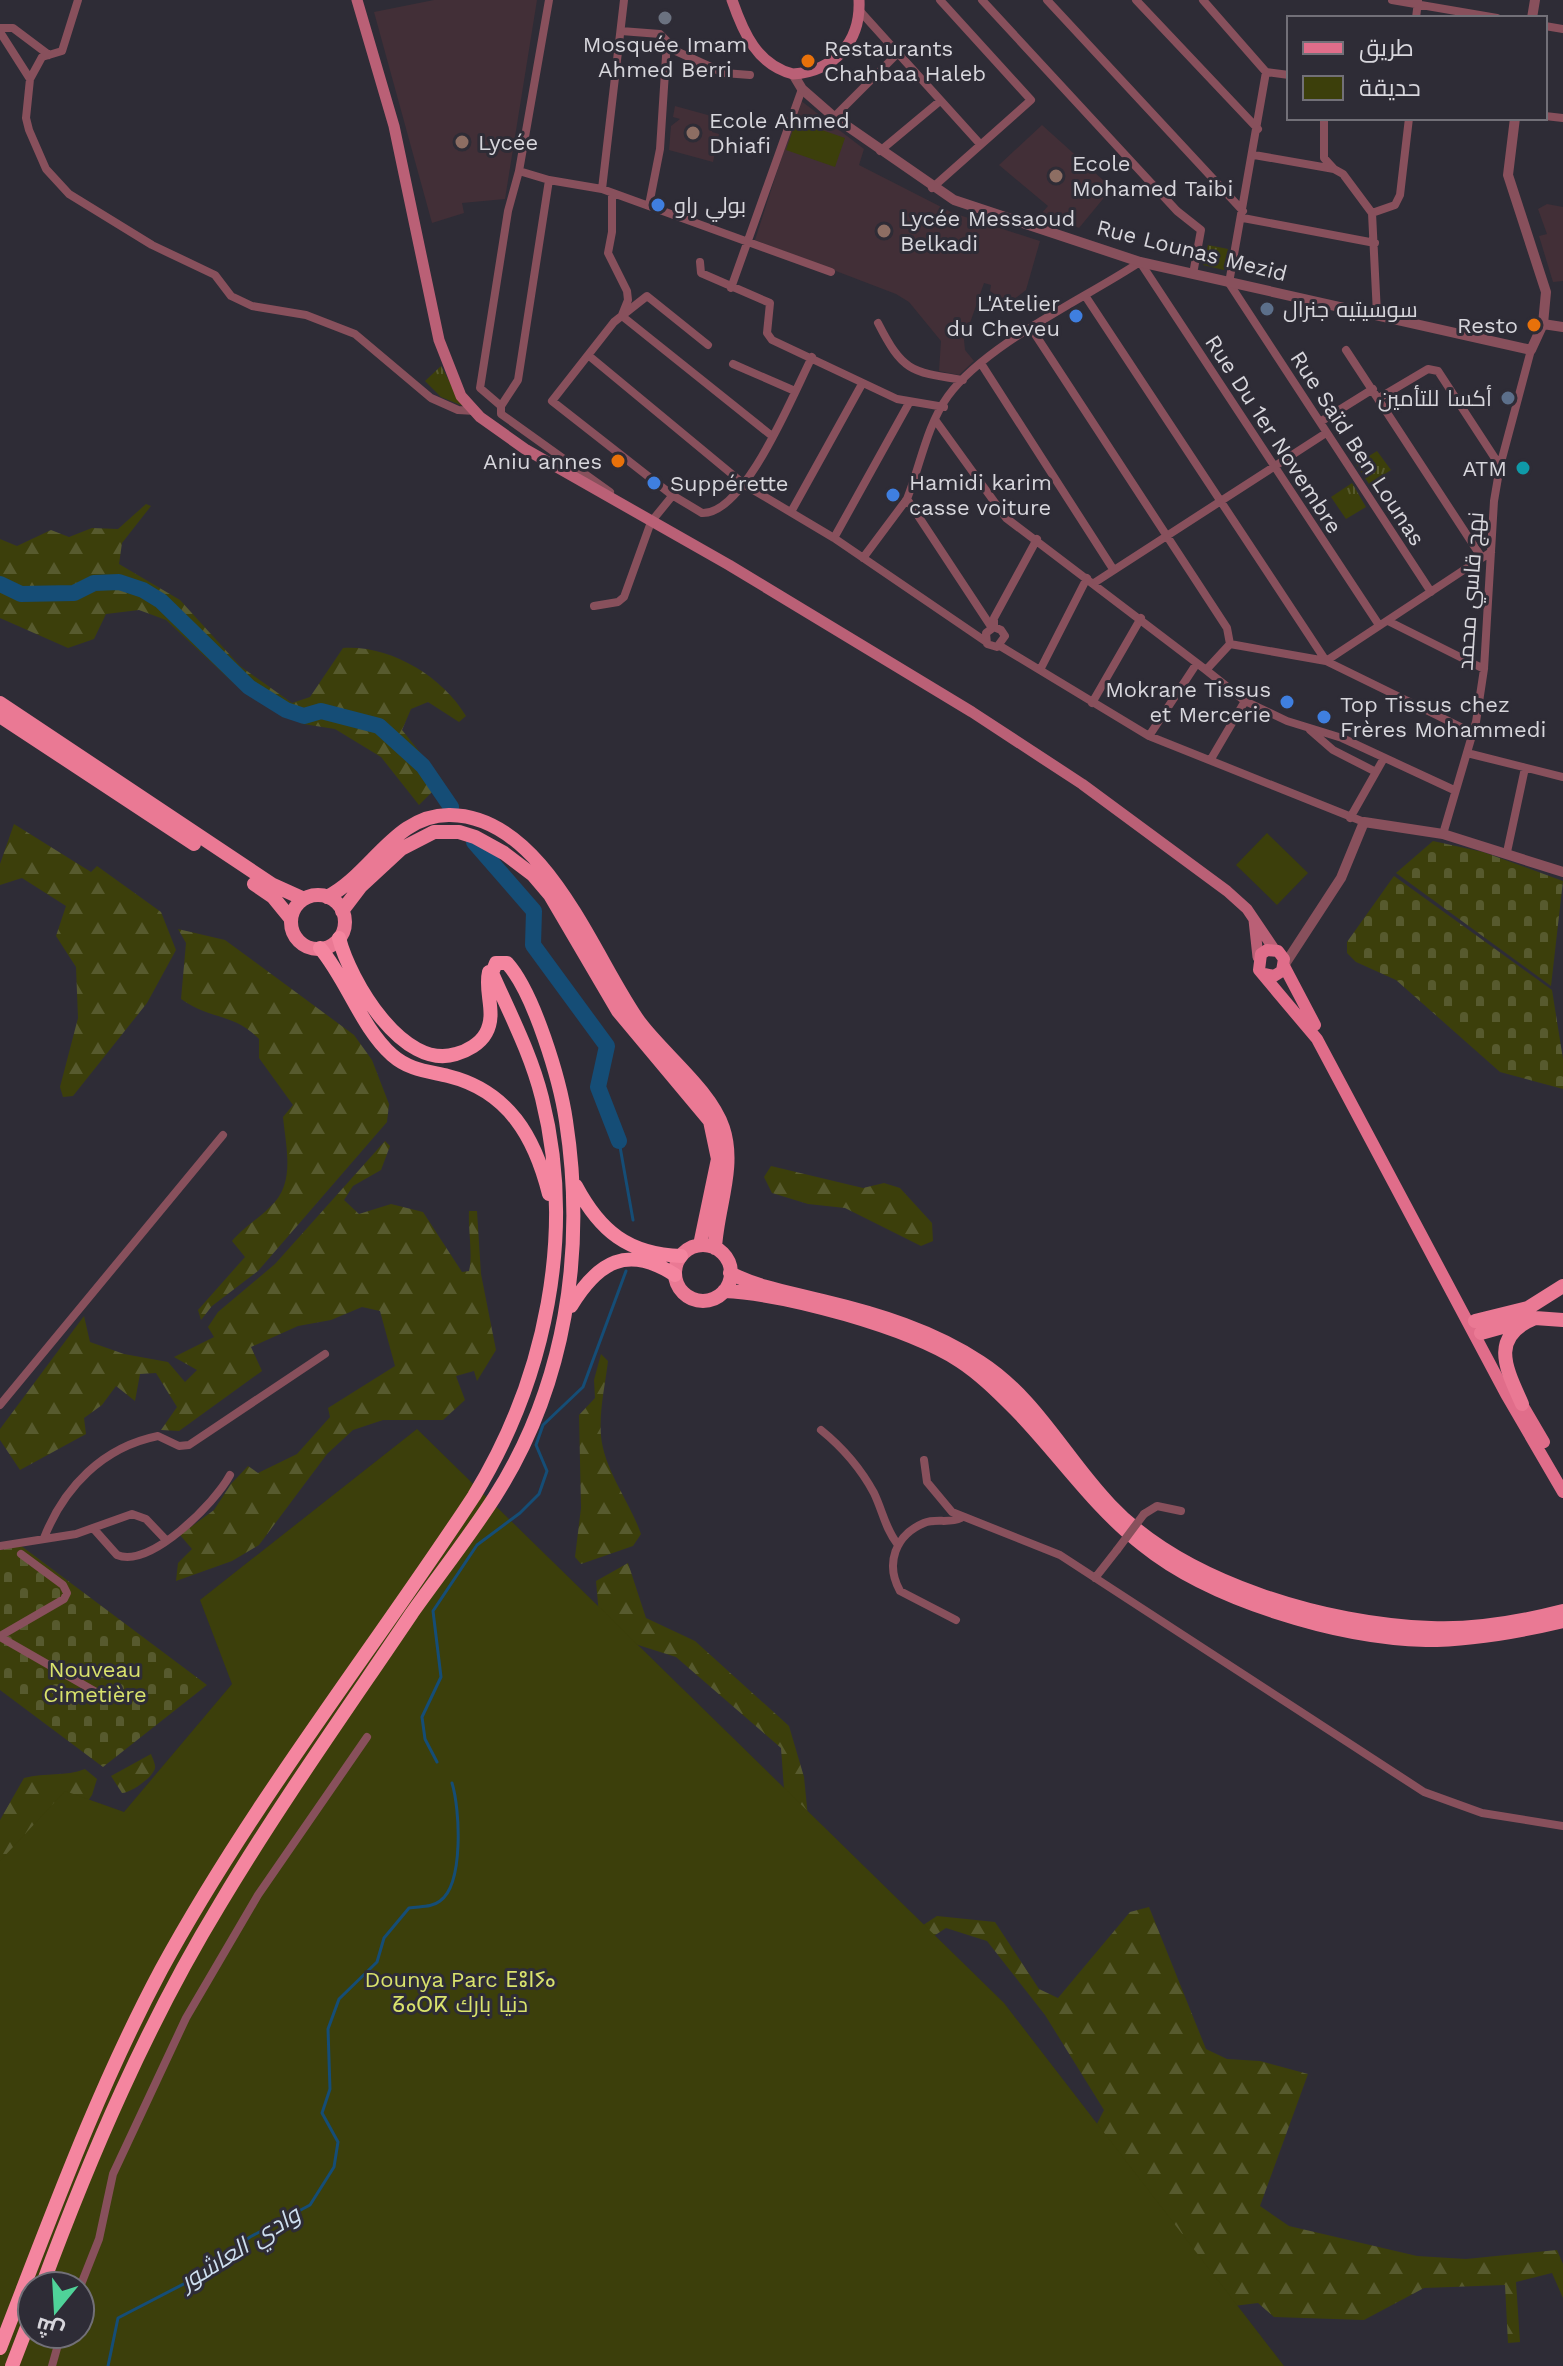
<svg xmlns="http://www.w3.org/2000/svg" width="1563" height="2366" viewBox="0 0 1563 2366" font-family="'Work Sans',Cairo,'Noto Sans Tifinagh',sans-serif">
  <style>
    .education { fill: #422f37 }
    .grass { fill: url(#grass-tufts) }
    .forest { fill: url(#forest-firs) }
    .cemetery { fill: url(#cemetery-stones) }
    .park { fill: #3c3f0b; fill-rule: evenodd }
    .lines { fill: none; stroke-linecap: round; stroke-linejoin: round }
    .stream { stroke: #154d76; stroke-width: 3 }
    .river { stroke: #154d76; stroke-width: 16 }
    .minor { stroke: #88505c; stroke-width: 8 }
    .tertiary { stroke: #88505c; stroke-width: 10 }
    .secondary { stroke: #ba6076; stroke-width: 11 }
    .primary { stroke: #e06d8a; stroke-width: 12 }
    .trunk { stroke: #ea7994; stroke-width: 14 }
    .motorway { stroke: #f4859f; stroke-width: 14 }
    .minor-bridge { stroke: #88505c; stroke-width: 8 }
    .worship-dot { fill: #6b7280; stroke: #2e2c36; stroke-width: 3 }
    .food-dot { fill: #e8710a; stroke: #2e2c36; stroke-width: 3 }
    .education-dot { fill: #8d6e63; stroke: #2e2c36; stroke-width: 3 }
    .shop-dot { fill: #3f7fe0; stroke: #2e2c36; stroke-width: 3 }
    .service-dot { fill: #5c6f8a; stroke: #2e2c36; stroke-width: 3 }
    .culture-dot { fill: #0f9aa8; stroke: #2e2c36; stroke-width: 3 }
    .labels { text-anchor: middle; stroke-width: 6; stroke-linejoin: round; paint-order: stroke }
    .poi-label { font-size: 22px; fill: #d7d6dc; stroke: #2e2c36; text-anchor: start }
    .street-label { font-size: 22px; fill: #d7d6dc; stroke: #2e2c36 }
    .park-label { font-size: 22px; fill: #d9e26c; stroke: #2e2c36 }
    .water-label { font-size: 24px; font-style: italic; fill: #cddeee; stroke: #2e2c36 }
  </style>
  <defs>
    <pattern id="grass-tufts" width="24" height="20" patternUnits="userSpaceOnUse" patternTransform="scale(2)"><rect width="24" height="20" fill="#3c3f0b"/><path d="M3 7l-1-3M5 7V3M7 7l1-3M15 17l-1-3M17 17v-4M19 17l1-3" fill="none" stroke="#575a2e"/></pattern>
    <pattern id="forest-firs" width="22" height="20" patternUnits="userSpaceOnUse" patternTransform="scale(2)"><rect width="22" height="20" fill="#3c3f0b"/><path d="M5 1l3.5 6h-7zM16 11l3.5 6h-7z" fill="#575a2e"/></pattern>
    <pattern id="cemetery-stones" width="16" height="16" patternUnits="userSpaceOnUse" patternTransform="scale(2)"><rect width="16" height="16" fill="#3c3f0b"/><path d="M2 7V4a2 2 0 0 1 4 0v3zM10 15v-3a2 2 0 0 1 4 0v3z" fill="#575a2e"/></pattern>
  </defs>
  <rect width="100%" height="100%" fill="#2e2c36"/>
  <path class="education" d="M 434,0 L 537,0 L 505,199 L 462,203 L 464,213 L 432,223 L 374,12 Z
    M 800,100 L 864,149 L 859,165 L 953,213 L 1040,241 L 1026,290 L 1008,304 L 990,291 L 991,285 L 984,283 L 964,340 L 965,350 L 974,361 L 959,375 L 939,371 L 941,341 L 909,302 L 896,294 L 755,240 Z
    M 675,106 L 715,117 L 712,132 L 719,134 L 713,162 L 669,150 L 671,126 L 680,119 L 673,117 Z
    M 1042,125 L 1112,188 L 1079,228 L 1042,213 L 1048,206 L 999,165 Z
    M 1547,204 L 1563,207 L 1563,281 L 1553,282 L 1539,236 L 1547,234 L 1538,209 Z"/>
  <path class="grass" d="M 1208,245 L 1228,249 L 1224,270 L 1203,265 Z
    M 441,366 L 463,406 L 441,397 L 425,381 Z
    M 1377,451 L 1391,470 L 1369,484 L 1356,464 Z
    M 1352,483 L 1366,507 L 1346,519 L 1331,497 Z"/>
  <path class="forest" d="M 146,504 L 151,506 L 122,543 L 119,564 L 180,600 L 240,666 L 292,703 L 310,697 L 343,648 C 390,645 442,676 466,716 L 459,722 L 428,702 L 411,709 L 402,730 L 443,781 L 419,805 L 381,757 L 335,729 L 303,724 L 240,689 L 166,620 L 139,610 L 106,614 L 94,639 L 68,648 L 0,618 L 0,539 L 17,546 L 51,530 L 69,537 L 92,528 L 118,529 Z
    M 14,824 L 91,872 L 97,866 L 161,912 L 176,950 L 147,1003 L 73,1096 L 63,1097 L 60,1087 L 78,1018 L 76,967 L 56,936 L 66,906 L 22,878 L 0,885 L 0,864 Z
    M 178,929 L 225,940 L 354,1035 L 372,1060 L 389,1104 L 387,1122 L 258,1271 L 212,1306 L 201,1320 L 198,1310 L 245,1257 L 232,1241 C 245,1226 257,1220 270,1207 C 296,1184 286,1148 283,1117 L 293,1105 L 259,1058 L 259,1039 C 234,1013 210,1020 181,999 L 186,943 Z
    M 385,1141 L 390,1146 L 381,1170 L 353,1186 L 344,1200 L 359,1214 L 391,1204 L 423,1212 L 462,1272 L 469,1271 C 473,1257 468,1229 469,1211 L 477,1211 L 481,1274 L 496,1350 L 477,1381 L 474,1371 L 456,1376 L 465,1400 L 443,1420 L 383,1420 L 353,1430 L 327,1454 L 259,1545 L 232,1561 L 176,1581 L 178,1563 L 192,1549 L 180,1535 L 214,1510 L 231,1484 L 248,1466 L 258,1473 L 297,1454 L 330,1417 L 328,1408 L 395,1366 L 380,1311 L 362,1307 L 331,1320 L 298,1326 L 251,1347 L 262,1371 L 179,1431 L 161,1430 L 177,1407 L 156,1373 L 140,1374 L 135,1401 L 116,1386 L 102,1405 L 84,1418 L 86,1434 L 20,1470 L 0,1440 L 0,1429 L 84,1316 L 90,1342 L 124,1354 L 168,1362 L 185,1382 L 197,1370 L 174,1357 L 214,1337 L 208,1327 L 218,1312 L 275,1264 Z
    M 771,1166 L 863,1188 L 884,1183 L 900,1188 L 932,1223 L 933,1241 L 921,1246 L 845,1208 L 808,1204 L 772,1193 L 764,1177 Z
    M 601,1354 L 608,1361 C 605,1386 599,1411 601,1436 C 604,1470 630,1502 641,1534 L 633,1546 L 581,1564 L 575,1557 L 581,1508 L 579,1415 L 595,1398 L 594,1380 Z
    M 628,1563 L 646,1618 L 695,1641 L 789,1726 L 804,1777 L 812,1857 L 842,1896 L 890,1941 L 914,1931 L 937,1916 L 995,1922 L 1039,1989 L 1058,1998 L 1130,1912 L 1149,1907 L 1206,2049 L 1227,2059 L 1260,2061 L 1308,2074 L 1260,2206 L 1289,2226 L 1417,2256 L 1466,2259 L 1557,2250 L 1563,2264 L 1563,2345 L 1563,2298 L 1552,2273 L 1516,2282 L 1520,2342 L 1508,2343 L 1505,2285 L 1424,2288 L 1364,2320 L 1274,2317 L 1258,2303 L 1201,2310 L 1154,2281 L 1069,2203 L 1034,2220 L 1027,2264 L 1062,2296 L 1056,2305 L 1017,2292 L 961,2366 L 923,2366 L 921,2351 L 930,2284 C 978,2280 978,2261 986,2219 L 1080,2157 L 1104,2110 L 1045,2015 L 987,1941 L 946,1928 L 893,1963 L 864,1927 L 827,1898 L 796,1855 L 785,1803 L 781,1748 L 676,1657 L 616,1638 L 599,1615 L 596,1581 Z
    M 151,1754 C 152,1757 156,1765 155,1768 C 153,1778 130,1793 122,1793 L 111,1776 Z
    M 85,1769 L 97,1779 L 92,1795 L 0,1928 L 0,1820 L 24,1778 C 46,1772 65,1777 85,1769 Z"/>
  <path class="cemetery" d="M 1433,841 L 1483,852 L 1563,881 L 1551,986 L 1396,873 Z
    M 1394,876 L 1552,990 L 1563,1059 L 1563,1089 L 1500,1072 L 1396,980 L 1356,962 L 1347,953 L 1347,942 Z
    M 20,1545 L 207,1685 L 103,1767 L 0,1690 L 0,1550 Z"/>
  <path class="park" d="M 796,121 L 845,138 L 835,167 L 786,150 Z
    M 1267,833 L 1308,873 L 1277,905 L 1236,865 Z
    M 417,1429 L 1004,2003 L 1284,2366 L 0,2366 L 0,1861 L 65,1791 L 124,1812 L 232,1684 L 200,1600 ZM 32,2286 L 80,2286 L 80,2334 L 32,2334 Z"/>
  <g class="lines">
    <path class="stream" d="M 619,1141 L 633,1220
      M 437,1762 L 425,1739 L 422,1717 L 441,1677 L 433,1611 L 477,1545 L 520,1513 L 539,1494 L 547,1471 L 536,1445 L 543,1425 L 583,1387 L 626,1271
      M 108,2366 L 118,2318 L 199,2276 L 250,2237 L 310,2205 L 334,2167 L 338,2142 L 322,2113 L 330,2089 L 328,2029 L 339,1999 L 377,1962 L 384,1938 L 409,1908 C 420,1906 431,1908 440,1901 C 464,1884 460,1809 452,1783"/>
    <path class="river" d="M 0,584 L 21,594 L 74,593 L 94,583 L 119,582 L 143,590 L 161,601 L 249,687 L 286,710 L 304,716 L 321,711 L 379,726 L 423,766 L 451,807
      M 474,842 L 534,911 L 533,945 L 607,1046 L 598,1087 L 619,1141"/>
    <path class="minor" d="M 549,0 L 519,171 L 549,180 L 518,380 L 501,406 L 501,414 L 610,492
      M 982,0 L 1177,211 L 1201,230 L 1193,274
      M 1047,0 L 1243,211
      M 1136,0 L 1258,129
      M 1203,0 L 1266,72 L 1289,75
      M 1392,0 L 1497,18
      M 859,10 L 980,144
      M 1416,18 L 1418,1
      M 1545,26 L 1563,29
      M 0,28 L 13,28 L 49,55
      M 621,31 L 660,34 L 667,41 L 660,149 L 649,205
      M 0,32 L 30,79 L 26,118 L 29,130 L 46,169 L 69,194 L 152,245 L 215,275 L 231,296 L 252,306 L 306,315 L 355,334 L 431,398 L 458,410 L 475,411
      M 667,47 L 724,73 L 750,75
      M 1266,72 L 1229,283 L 1431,592
      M 30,79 L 42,57 L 62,51 L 78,0
      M 1545,116 L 1563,118
      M 834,117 L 898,53
      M 1324,118 L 1324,158 L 1334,169
      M 880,151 L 940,101
      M 1254,155 L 1334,169 L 1343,174 L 1372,213
      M 549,180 L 602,189 L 831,272
      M 932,188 L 1031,100 L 940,0
      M 602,189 L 624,0
      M 612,193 L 612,232 L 608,253 L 627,291 L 628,300 L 622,315
      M 1243,218 L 1375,243
      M 700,262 L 701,273 L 770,303 L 767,333 L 772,340 L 897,399 L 944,407
      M 731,288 L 802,89
      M 1086,297 L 1326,661 L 1473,733
      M 1377,314 L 1372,213 L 1395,205 L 1400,195 L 1409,118
      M 622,316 L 772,436
      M 878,323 C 903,372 911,372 963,380
      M 708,345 L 647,296 L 614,322 L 552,401 L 672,495 L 702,513 C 745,515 794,392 812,357
      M 1346,350 L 1482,558
      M 588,355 L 745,485 L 834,538 L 985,641
      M 733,364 L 795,391
      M 982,365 L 1113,569
      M 1379,398 L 1428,369 L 1438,371 L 1500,466
      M 501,406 L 480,388 L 508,211 L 519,171
      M 936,421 L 1006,518 L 1206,670 L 1230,644 L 1227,628 L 1031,328
      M 1320,422 L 1373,389
      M 791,512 L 862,384
      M 834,538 L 909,403
      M 863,558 L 907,499
      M 1094,583 L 1326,433
      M 594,606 L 618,602 L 624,597 L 651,522 L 673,495
      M 1388,621 L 1484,669
      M 994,627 L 1001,630 L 1005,636 L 997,647 L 987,644 L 986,633 L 994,627 L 994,618 L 1037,539
      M 992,628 L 907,499 C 920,466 927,425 948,396 C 987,343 1084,299 1140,262 L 1379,625
      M 1230,644 L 1326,661 L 1491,552
      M 1000,646 L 1149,736 L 1364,822
      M 1040,670 L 1087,578
      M 1206,670 L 1245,701 L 1287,721 L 1342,738 L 1454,790
      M 1092,703 L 1141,618
      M 1310,730 L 1333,750 L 1376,772
      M 1149,736 L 1197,663
      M 1467,753 L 1563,777
      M 1211,759 L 1245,701
      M 1350,818 L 1384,758
      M 1443,834 L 1476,722 L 1484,669 L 1494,501 L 1500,466 L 1531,350
      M 1507,852 L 1525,768
      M 0,1405 L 223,1135
      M 821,1430 C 842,1447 861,1469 874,1493 C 883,1512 885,1528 898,1545
      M 924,1460 L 927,1482 L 952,1512 L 1060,1555 L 1424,1792 L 1482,1813 L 1563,1826
      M 1144,1514 L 1157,1506 L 1181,1511
      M 93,1528 L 117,1555 C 150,1569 215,1503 230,1475
      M 44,1538 C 64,1487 103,1447 158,1436 L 179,1446 L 189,1445 L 325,1354
      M 0,1546 L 76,1534 L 132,1514 L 146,1519 L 165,1539
      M 1095,1578 L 1117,1550
      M 956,1620 L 900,1591 C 885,1564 895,1535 924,1523 C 936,1518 949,1524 961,1518
      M 0,1636 L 64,1599 L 67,1593 L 63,1585 L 21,1554
      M 0,1637 L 96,1692
      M 80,2287 L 99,2239 L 113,2174 L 186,2018 L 258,1895 L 367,1737
      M 52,2366 L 61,2334"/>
    <path class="tertiary" d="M 1532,18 L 1535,0
      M 793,74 L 802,89 L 834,117 L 954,200 L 1140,262 L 1531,350 L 1543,324 L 1546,292 L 1508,175 L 1515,118
      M 1543,324 L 1563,327
      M 1285,964 L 1341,878 L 1364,822 L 1443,834 L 1563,872"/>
    <path class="secondary" d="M 357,0 L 394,126 L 439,340 L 461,396 L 480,417 L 525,449 L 729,565 L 972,712 L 1082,784 L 1227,891 L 1247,909 L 1274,949
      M 732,0 C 743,32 757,65 793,74 C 835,71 861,41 859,0
      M 1254,920 L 1258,957"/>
    <path class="primary" d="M 1284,966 L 1315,1025
      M 1264,974 L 1274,976 L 1282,971 L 1284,959 L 1278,951 L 1267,950 L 1261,954 L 1259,970 L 1317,1039 L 1506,1394 L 1563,1492
      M 1517,1396 L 1544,1442"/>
    <path class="trunk" d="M 0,703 L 273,885 L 304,899
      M 0,716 L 194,844
      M 254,884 L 273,897 L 291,919
      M291 922a27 27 0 1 1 54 0a27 27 0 1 1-54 0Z
      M 327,897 C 372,874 395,814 450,815 C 546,816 594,960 640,1023 C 665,1056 710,1090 723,1128 C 736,1167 717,1208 715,1248
      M 342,911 L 361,886 L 401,849 L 434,832 L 459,832 L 475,837 L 504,853 L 533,875 L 550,895 L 618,1011 L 710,1121 L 718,1159 L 700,1245
      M675 1273a28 28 0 1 1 56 0a28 28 0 1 1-56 0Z
      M 730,1273 C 759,1288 792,1293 823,1301 C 878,1314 933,1331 980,1362 C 1036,1398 1065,1458 1110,1505 C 1183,1583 1327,1625 1431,1628 C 1476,1630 1520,1622 1563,1611
      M 724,1291 C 787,1294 907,1327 960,1361 C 980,1374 998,1392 1015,1409 C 1059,1454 1093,1506 1143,1545 C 1211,1600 1338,1638 1426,1640 C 1473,1640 1517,1632 1563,1621
      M 1475,1321 L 1528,1308 L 1563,1286
      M 1481,1333 L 1535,1318 L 1563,1320
      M 1522,1404 C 1507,1370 1488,1337 1535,1318"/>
    <path class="motorway" d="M 339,938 C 350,981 403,1071 456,1054 C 467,1051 480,1044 486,1033 C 497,1013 484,992 489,972
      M 320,948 C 347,980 361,1027 392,1055 C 409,1070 427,1071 448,1076 C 509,1091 535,1138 549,1194
      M 576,1186 C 600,1231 628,1254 681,1256
      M 571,1306 C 598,1262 627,1244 675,1275
      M 0,2348 C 50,2220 96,2092 161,1970 C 252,1803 370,1654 474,1496 C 546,1378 576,1233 542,1098 C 531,1054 510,1014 492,973 L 496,963 L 507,963 C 534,993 560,1080 566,1121 C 586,1251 566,1386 494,1498 C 468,1538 439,1575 412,1613 C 348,1708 279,1805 220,1904 C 147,2024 91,2154 42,2286
      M 12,2366 L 32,2314"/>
    <path class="minor-bridge" d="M 1117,1550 L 1144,1514"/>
  </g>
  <circle class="worship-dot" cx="665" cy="18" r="8"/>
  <g class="food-dot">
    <circle cx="808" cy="61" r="8"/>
    <circle cx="1534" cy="325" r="8"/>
    <circle cx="618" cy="461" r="8"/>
  </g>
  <g class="education-dot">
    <circle cx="693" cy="133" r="8"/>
    <circle cx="462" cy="142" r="8"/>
    <circle cx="1056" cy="176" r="8"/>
    <circle cx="884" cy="231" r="8"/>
  </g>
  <g class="shop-dot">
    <circle cx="658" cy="205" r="8"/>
    <circle cx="1076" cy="316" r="8"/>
    <circle cx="654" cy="483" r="8"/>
    <circle cx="893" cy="495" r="8"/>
    <circle cx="1287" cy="702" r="8"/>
    <circle cx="1324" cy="717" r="8"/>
  </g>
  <g class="service-dot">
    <circle cx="1267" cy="309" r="8"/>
    <circle cx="1508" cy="398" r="8"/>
  </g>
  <circle class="culture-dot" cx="1523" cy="468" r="8"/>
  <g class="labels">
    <g class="poi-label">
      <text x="665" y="52" text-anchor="middle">Mosquée Imam<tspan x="665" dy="25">Ahmed Berri</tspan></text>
      <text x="824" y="56">Restaurants<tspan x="824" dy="25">Chahbaa Haleb</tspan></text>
      <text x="709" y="128">Ecole Ahmed<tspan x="709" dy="25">Dhiafi</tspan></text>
      <text x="478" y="150">Lycée</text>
      <text x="1072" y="171">Ecole<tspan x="1072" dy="25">Mohamed Taibi</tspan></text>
      <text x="674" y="213">بولي راو</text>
      <text x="900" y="226">Lycée Messaoud<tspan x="900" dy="25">Belkadi</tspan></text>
      <text x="1060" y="311" text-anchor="end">L'Atelier<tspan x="1060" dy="25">du Cheveu</tspan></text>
      <text x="1283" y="317">سوسيتيه جنرال</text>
      <text x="1518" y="333" text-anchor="end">Resto</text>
      <text x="1492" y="406" text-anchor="end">أكسا للتأمين</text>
      <text x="602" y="469" text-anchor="end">Aniu annes</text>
      <text x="1507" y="476" text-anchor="end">ATM</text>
      <text x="909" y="490">Hamidi karim<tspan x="909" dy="25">casse voiture</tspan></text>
      <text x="670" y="491">Suppérette</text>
      <text x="1271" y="697" text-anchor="end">Mokrane Tissus<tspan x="1271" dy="25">et Mercerie</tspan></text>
      <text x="1340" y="712">Top Tissus chez<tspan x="1340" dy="25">Frères Mohammedi</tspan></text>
    </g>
    <g class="street-label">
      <text transform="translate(1192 250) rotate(14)" y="8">Rue Lounas Mezid</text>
      <text transform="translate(1274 434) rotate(57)" y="8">Rue Du 1er Novembre</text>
      <text transform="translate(1358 448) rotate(57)" y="8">Rue Saïd Ben Lounas</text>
      <text transform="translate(1470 591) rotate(-86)" y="8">نهج قاسي محمد</text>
    </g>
    <g class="park-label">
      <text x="95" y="1677">Nouveau<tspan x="95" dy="25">Cimetière</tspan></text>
      <text x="460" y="1987">Dounya Parc ⴹⵓⵏⵢⴰ<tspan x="460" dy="25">ⵒⴰⵔⴽ دنيا بارك</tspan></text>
    </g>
    <g class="water-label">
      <text transform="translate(240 2248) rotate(-32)" y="8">وادي العاشور</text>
    </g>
  </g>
  <rect x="1287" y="16" width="260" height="104" fill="#2e2c36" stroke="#727078" stroke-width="2"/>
  <rect x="1303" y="42" width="40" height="12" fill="#e06d8a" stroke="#727078" stroke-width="2"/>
  <text x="1359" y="56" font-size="24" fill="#d7d6dc">طريق</text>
  <rect x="1303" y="76" width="40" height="24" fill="#3c3f0b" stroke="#727078" stroke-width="2"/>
  <text x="1359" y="96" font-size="24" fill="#d7d6dc">حديقة</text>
  <g transform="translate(56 2310) rotate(198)"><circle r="38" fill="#2e2c36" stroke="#727078" stroke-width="2"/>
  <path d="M0-6L14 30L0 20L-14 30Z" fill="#4fd399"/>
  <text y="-12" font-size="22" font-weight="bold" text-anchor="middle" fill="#d7d6dc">ش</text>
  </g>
</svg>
